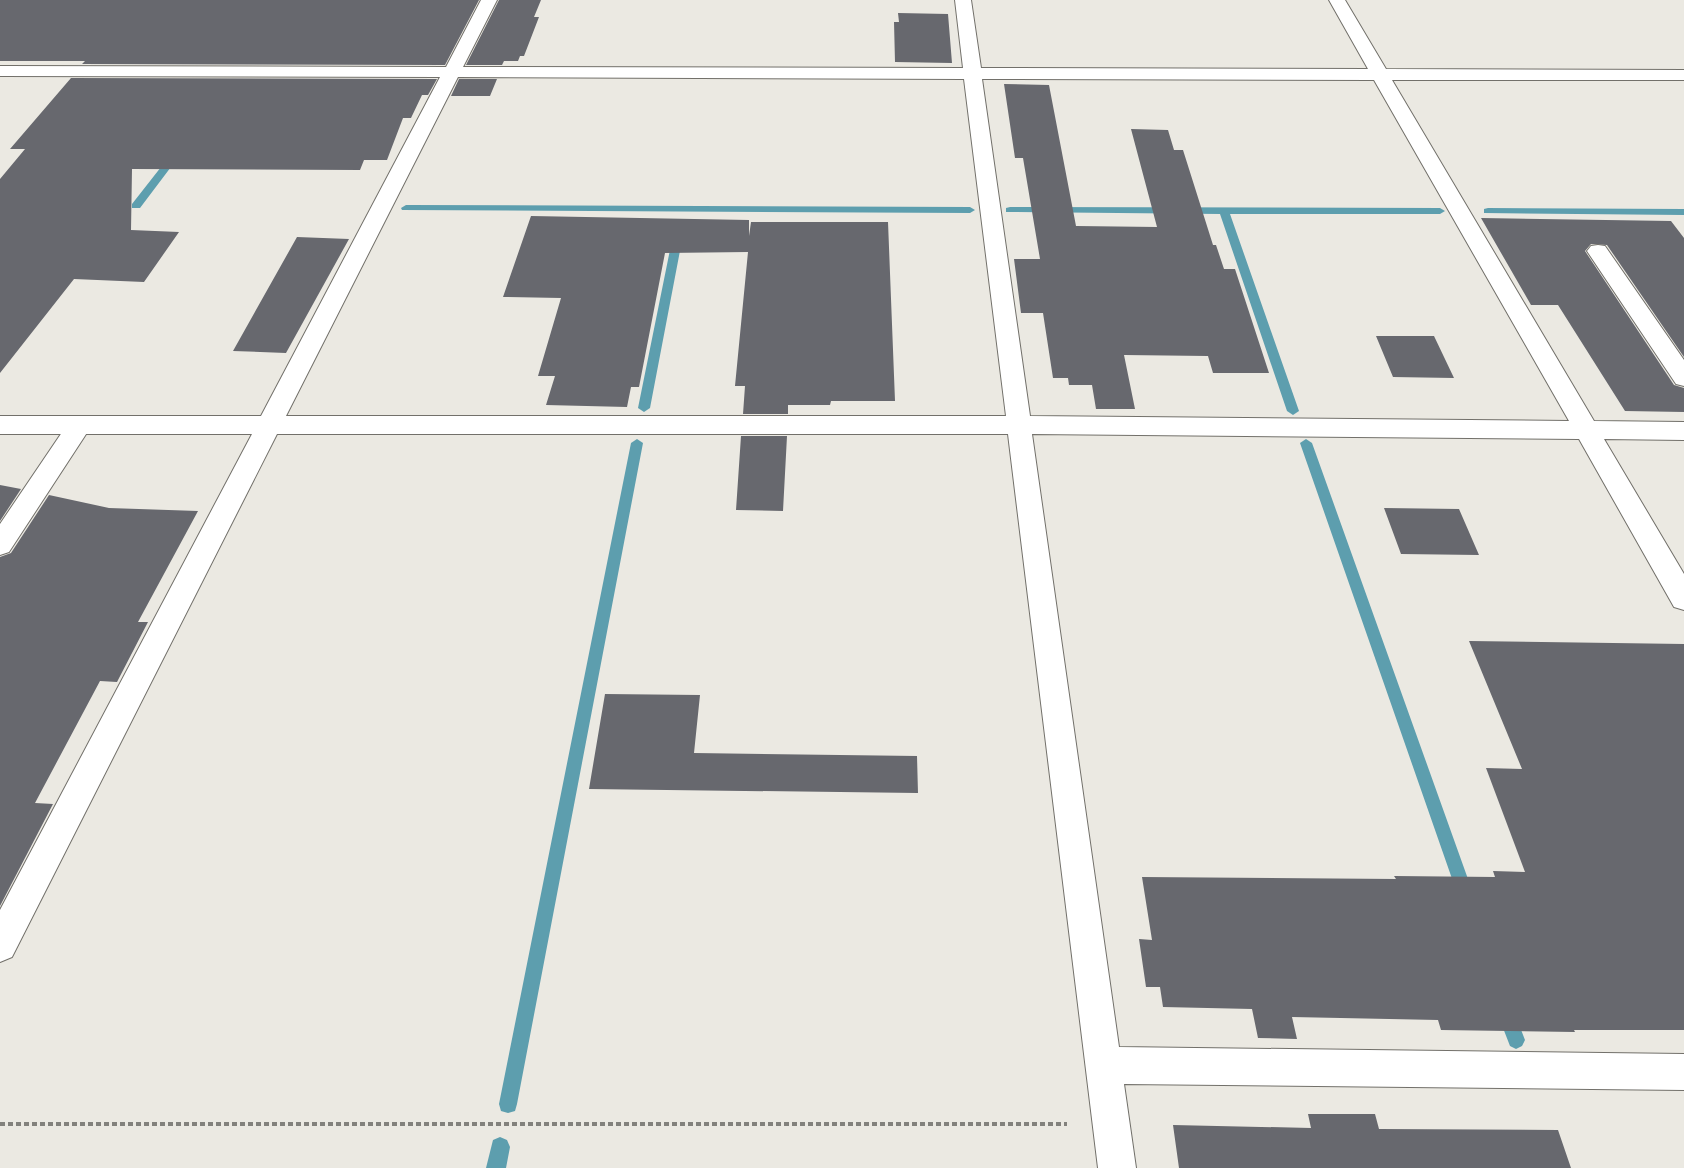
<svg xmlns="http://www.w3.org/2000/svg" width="1684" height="1168" viewBox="0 0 1684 1168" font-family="'Open Sans',sans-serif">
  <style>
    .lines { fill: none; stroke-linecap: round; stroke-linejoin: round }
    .stream { fill: #5d9eae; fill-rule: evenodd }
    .building { fill: #67686e }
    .lane-casing { stroke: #72706a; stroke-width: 2 }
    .street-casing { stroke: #72706a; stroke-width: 2 }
    .path { stroke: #82817c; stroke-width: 4; stroke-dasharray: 5 3; stroke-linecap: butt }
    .lane { fill: #fff; fill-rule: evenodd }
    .street { fill: #fff; fill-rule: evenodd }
  </style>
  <rect width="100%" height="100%" fill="#ebe9e2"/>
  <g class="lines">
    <path class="stream" d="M 175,152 L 180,155 L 140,208 L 132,208 L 132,204 L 172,153 Z
      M 406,205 L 970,207 L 975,210 L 970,213 L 402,210 L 401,208 Z
      M 1010,207 L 1440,208 L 1445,211 L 1440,214 L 1230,214 L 1299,411 L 1293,415 L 1287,411 L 1220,214 L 1006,212 L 1006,208 Z
      M 1488,208 L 1684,209 L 1684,215 L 1484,213 L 1484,209 Z
      M 678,232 L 683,235 L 650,408 L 644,412 L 638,408 L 673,235 Z
      M 637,439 L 643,443 L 517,1104 L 515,1111 L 508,1113 L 501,1111 L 499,1104 L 631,443 Z
      M 1306,439 L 1312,443 L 1473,893 L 1471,899 L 1465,901 L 1459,899 L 1457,893 L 1300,443 Z
      M 1507,1006 L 1513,1009 L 1525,1040 L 1522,1046 L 1516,1049 L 1510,1046 L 1498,1015 L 1501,1009 Z
      M 500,1137 L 507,1140 L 510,1147 L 506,1168 L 486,1168 L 493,1140 Z"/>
  </g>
  <path class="building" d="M 0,0 L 479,0 L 445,65 L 82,64 L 85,61 L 0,61 Z
    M 499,0 L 541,0 L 534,17 L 539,17 L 524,56 L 520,56 L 518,61 L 504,61 L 502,65 L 466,65 Z
    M 898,13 L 948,14 L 952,63 L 895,62 L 894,22 L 899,22 Z
    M 71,78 L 437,79 L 428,95 L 422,95 L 411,118 L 403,118 L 387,160 L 364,160 L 360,170 L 132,169 L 131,230 L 179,232 L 144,282 L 74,279 L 0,373 L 0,179 L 25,149 L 10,149 Z
    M 459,79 L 497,79 L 490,96 L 451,96 Z
    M 1004,84 L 1049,85 L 1076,226 L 1157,227 L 1131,129 L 1168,130 L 1174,150 L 1183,150 L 1213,245 L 1216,245 L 1224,269 L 1235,269 L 1269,373 L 1213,373 L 1208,356 L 1124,355 L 1135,409 L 1096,409 L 1092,385 L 1069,385 L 1068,378 L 1053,378 L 1043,313 L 1021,313 L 1014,259 L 1040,259 L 1023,158 L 1015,158 Z
    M 531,216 L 749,220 L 749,236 L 751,222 L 888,222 L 895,401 L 831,401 L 830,405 L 788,405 L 788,414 L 743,414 L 745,386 L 735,386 L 748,252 L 665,253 L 639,387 L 631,387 L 627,407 L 546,405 L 555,376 L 538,376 L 561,298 L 503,297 Z
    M 1481,218 L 1671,221 L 1684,238 L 1684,357 L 1607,245 L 1591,244 L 1585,251 L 1674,385 L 1684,388 L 1684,412 L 1625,411 L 1558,305 L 1531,305 Z
    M 297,237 L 349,239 L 286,353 L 233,351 Z
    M 1376,336 L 1434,336 L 1454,378 L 1393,377 Z
    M 741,436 L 787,436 L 783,511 L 736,510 Z
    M 0,485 L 21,489 L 0,521 Z
    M 49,495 L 109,508 L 198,511 L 138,622 L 148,622 L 117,682 L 100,681 L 35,803 L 53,804 L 0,906 L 0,557 L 11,553 Z
    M 1384,508 L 1459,509 L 1479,555 L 1401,554 Z
    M 1469,641 L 1684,644 L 1684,1030 L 1574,1030 L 1575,1032 L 1441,1030 L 1438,1020 L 1292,1017 L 1297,1039 L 1258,1038 L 1252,1009 L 1163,1007 L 1160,987 L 1146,987 L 1139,939 L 1152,940 L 1142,877 L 1396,879 L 1394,876 L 1495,877 L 1493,871 L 1525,872 L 1486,768 L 1522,769 Z
    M 605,694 L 700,695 L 694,753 L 917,756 L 918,793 L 589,789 Z
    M 1308,1114 L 1375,1114 L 1379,1129 L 1558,1130 L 1571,1168 L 1179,1168 L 1173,1125 L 1311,1128 Z"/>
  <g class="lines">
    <defs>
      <path id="lane" d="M 1598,245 L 1605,246 L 1684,360 L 1684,386 L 1676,384 L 1587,251 L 1591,246 Z
        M 80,416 L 89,419 L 92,425 L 9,552 L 0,555 L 0,524 L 71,419 Z"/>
      <path id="street" d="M 481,0 L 497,0 L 463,67 L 963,68 L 955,0 L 971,0 L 981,68 L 1368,69 L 1329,0 L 1345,0 L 1386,69 L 1684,70 L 1684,80 L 1392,80 L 1594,421 L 1684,422 L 1684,440 L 1604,439 L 1684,574 L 1684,610 L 1674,607 L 1579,439 L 1032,434 L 1119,1047 L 1684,1054 L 1684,1090 L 1124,1084 L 1136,1168 L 1098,1168 L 1008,434 L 277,434 L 12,957 L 0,962 L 0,910 L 252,434 L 0,434 L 0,416 L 261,416 L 440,77 L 0,76 L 0,66 L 446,67 ZM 458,77 L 964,79 L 1006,416 L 286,416 ZM 982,79 L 1374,80 L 1569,421 L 1030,416 Z"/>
    </defs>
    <use href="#lane" class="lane-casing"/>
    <use href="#street" class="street-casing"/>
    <path class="path" d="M 0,1124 L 1067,1124"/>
    <use href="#lane" class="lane"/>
    <use href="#street" class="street"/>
  </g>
</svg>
